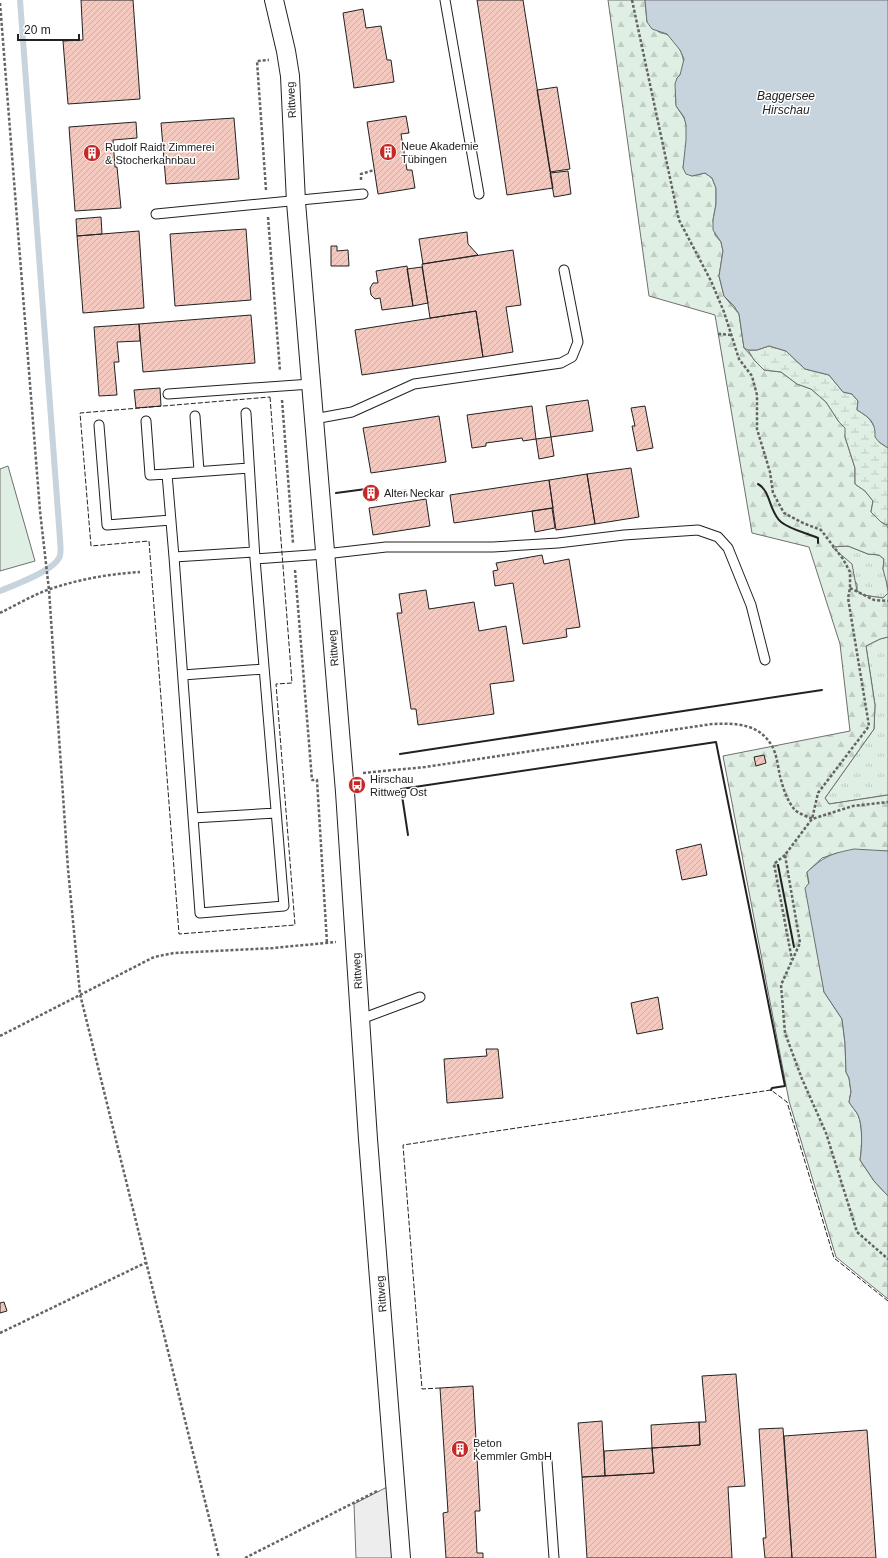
<svg xmlns="http://www.w3.org/2000/svg" width="888" height="1558" viewBox="0 0 888 1558" font-family="Helvetica,sans-serif">
  <style>
    .grass { fill: url(#grass-tufts); stroke: #6f6f6f }
    .forest { fill: url(#forest-firs); stroke: #6f6f6f }
    .wetland { fill: url(#wetland-marsh); stroke: #6f6f6f }
    .pitch { fill: #e0efe3; stroke: #6f6f6f }
    .parking { fill: #ededed; stroke: #6f6f6f }
    .water { fill: #c7d3dd; stroke: #6f6f6f }
    .lines { fill: none; stroke-linecap: round; stroke-linejoin: round }
    .stream { stroke: #c7d3dd; stroke-width: 6 }
    .building { fill: url(#building-hatch); stroke: #222 }
    .service-casing { stroke: #222; stroke-width: 11 }
    .minor-casing { stroke: #222; stroke-width: 20 }
    .path { stroke: #646464; stroke-width: 2.5; stroke-dasharray: 3 2; stroke-linecap: butt }
    .service { stroke: #fff; stroke-width: 9 }
    .minor { stroke: #fff; stroke-width: 18 }
    .fence { stroke: #222; stroke-width: 1; stroke-dasharray: 5 2; stroke-linecap: butt }
    .wall { stroke: #222; stroke-width: 2 }
    .labels { text-anchor: middle; stroke-width: 3; stroke-linejoin: round; paint-order: stroke }
    .street-label { font-size: 11px; fill: #222; stroke: #fff }
    .poi-label { font-size: 11px; fill: #222; stroke: #fff; text-anchor: start }
    .water-label { font-size: 12px; font-style: italic; fill: #222; stroke: #fff }
  </style>
  <defs>
    <pattern id="grass-tufts" width="24" height="20" patternUnits="userSpaceOnUse"><rect width="24" height="20" fill="#e0efe3"/><path d="M3 7l-1-3M5 7V3M7 7l1-3M15 17l-1-3M17 17v-4M19 17l1-3" fill="none" stroke="#c0cdc2"/></pattern>
    <pattern id="forest-firs" width="22" height="20" patternUnits="userSpaceOnUse"><rect width="22" height="20" fill="#e0efe3"/><path d="M5 1l3.5 6h-7zM16 11l3.5 6h-7z" fill="#c0cdc2"/></pattern>
    <pattern id="wetland-marsh" width="20" height="14" patternUnits="userSpaceOnUse"><rect width="20" height="14" fill="#e0efe3"/><path d="M1 5h8M5 5V1M11 12h8M15 12V8" fill="none" stroke="#c0cdc2"/></pattern>
    <pattern id="building-hatch" width="6" height="6" patternUnits="userSpaceOnUse"><rect width="6" height="6" fill="#f3c9c0"/><path d="M-1 1l2-2M0 6l6-6M5 7l2-2" fill="none" stroke="#d0aca5"/></pattern>
  </defs>
  <rect width="100%" height="100%" fill="#fff"/>
  <path class="grass" d="M 848,546 L 868,554 L 879,555 L 884,559 L 883,569 L 886,578 L 888,593 L 883,598 L 863,595 L 857,591 L 857,584 L 831,547 Z
    M 888,637 L 888,795 L 829,804 L 825,798 L 874,729 L 875,705 L 866,646 L 880,639 Z"/>
  <path class="forest" d="M 608,0 L 645,0 L 647,22 C 651,25 655,30 659,32 C 662,34 665,33 668,35 C 680,45 691,65 677,78 C 677,85 674,101 677,107 C 680,113 684,116 686,123 C 689,137 685,154 683,168 L 692,176 L 705,173 L 712,178 L 716,188 L 716,204 L 713,220 L 715,235 L 721,242 L 723,251 L 719,276 L 724,296 L 739,314 L 744,348 L 764,370 L 781,372 L 797,384 L 811,389 L 826,402 L 839,422 L 846,428 L 845,437 L 855,468 L 855,484 L 865,491 L 873,501 L 871,512 L 881,522 L 887,525 L 888,529 L 888,588 L 883,569 L 884,559 L 879,555 L 868,554 L 848,546 L 832,547 L 852,564 L 857,591 L 863,595 L 883,598 L 888,593 L 888,637 L 880,639 L 866,646 L 875,705 L 874,729 L 825,798 L 829,804 L 888,795 L 888,851 L 837,853 L 822,858 L 807,872 L 824,992 L 842,1019 L 845,1043 L 846,1072 L 849,1078 L 851,1092 L 849,1102 C 852,1107 856,1111 858,1115 C 863,1126 862,1148 860,1160 L 874,1181 L 888,1196 L 888,1299 L 836,1257 L 789,1101 L 723,756 L 850,731 L 840,644 L 809,547 L 752,533 L 715,315 L 649,296 Z"/>
  <path class="wetland" d="M 769,346 L 786,351 L 805,369 L 829,375 L 843,392 L 852,394 L 858,401 L 857,410 C 872,418 875,426 879,442 L 888,448 L 888,524 L 887,525 L 881,522 L 871,512 L 873,501 L 865,491 L 855,484 L 855,468 L 845,437 L 845,428 L 839,422 L 826,402 L 811,389 L 797,384 L 781,372 L 764,370 L 754,360 L 748,350 L 757,350 Z"/>
  <path class="pitch" d="M 8,466 L 35,561 L 0,571 L 0,469 Z"/>
  <path class="parking" d="M 391,1485 L 396,1558 L 356,1558 L 354,1504 Z"/>
  <path class="water" d="M 645,0 L 888,0 L 888,448 L 879,442 L 875,437 C 876,422 869,417 857,410 L 858,401 L 852,394 L 843,392 L 829,375 L 805,369 L 786,351 L 769,346 L 757,350 L 748,350 L 744,348 L 739,314 L 734,306 L 724,296 L 719,276 L 723,251 L 721,242 L 713,230 L 713,220 L 716,204 L 716,188 L 712,178 L 705,173 L 692,176 L 686,174 L 683,168 L 686,140 L 686,125 L 684,117 L 676,106 L 675,84 L 677,78 L 680,75 L 684,59 L 680,50 L 667,34 L 652,29 L 647,22 Z
    M 854,849 L 888,851 L 888,1196 L 874,1181 L 860,1160 C 862,1148 863,1126 858,1115 C 856,1111 852,1107 849,1102 L 851,1092 L 849,1078 L 846,1072 L 845,1043 L 842,1019 L 824,992 L 805,888 L 809,883 L 807,872 C 825,856 830,854 854,849 Z"/>
  <g class="lines">
    <path class="stream" d="M 0,591 C 14,585 53,571 59,558 C 62,553 60,544 60,539 L 20,0"/>
  </g>
  <path class="building" d="M 81,0 L 133,0 L 140,99 L 68,104 L 63,41 L 83,40 Z
    M 477,0 L 523,0 L 553,188 L 507,195 Z
    M 363,9 L 366,28 L 381,26 L 387,60 L 391,60 L 394,82 L 354,88 L 343,13 Z
    M 557,87 L 570,169 L 550,172 L 537,90 Z
    M 406,116 L 409,133 L 401,134 L 407,170 L 412,170 L 415,188 L 378,194 L 367,122 Z
    M 234,118 L 239,179 L 166,184 L 161,123 Z
    M 136,122 L 137,138 L 113,140 L 115,167 L 117,167 L 121,208 L 75,211 L 69,127 Z
    M 568,171 L 571,194 L 554,197 L 550,173 Z
    M 101,217 L 102,234 L 77,236 L 76,219 Z
    M 246,229 L 251,300 L 175,306 L 170,234 Z
    M 139,231 L 144,308 L 83,313 L 77,236 Z
    M 467,232 L 468,244 L 478,255 L 423,264 L 419,239 Z
    M 331,246 L 337,246 L 337,251 L 348,250 L 349,266 L 331,266 Z
    M 513,250 L 521,305 L 506,307 L 513,352 L 483,357 L 476,311 L 430,318 L 422,264 Z
    M 407,266 L 413,306 L 382,310 L 380,298 L 375,299 L 371,295 L 370,288 L 373,283 L 378,283 L 376,271 Z
    M 422,267 L 428,303 L 413,306 L 407,269 Z
    M 476,311 L 483,357 L 362,375 L 355,330 Z
    M 251,315 L 255,363 L 143,372 L 139,324 Z
    M 139,324 L 140,341 L 117,342 L 119,362 L 114,362 L 117,395 L 99,396 L 94,327 Z
    M 160,388 L 161,406 L 136,408 L 134,390 Z
    M 588,400 L 593,431 L 551,437 L 546,406 Z
    M 532,406 L 536,439 L 523,441 L 522,438 L 486,443 L 486,446 L 472,448 L 467,415 Z
    M 645,406 L 653,448 L 637,451 L 632,426 L 635,426 L 631,408 Z
    M 439,416 L 446,462 L 371,473 L 363,428 Z
    M 551,437 L 554,456 L 539,459 L 536,439 Z
    M 631,468 L 639,517 L 595,524 L 587,474 Z
    M 587,474 L 595,524 L 556,530 L 549,480 Z
    M 549,480 L 553,508 L 454,523 L 450,495 Z
    M 375,488 L 377,500 L 368,501 L 366,489 Z
    M 406,490 L 407,496 L 400,497 L 399,491 Z
    M 426,499 L 430,526 L 373,535 L 369,508 Z
    M 552,508 L 555,528 L 535,532 L 532,511 Z
    M 542,555 L 544,564 L 569,559 L 580,627 L 566,629 L 567,637 L 523,644 L 513,583 L 495,586 L 493,571 L 498,570 L 496,563 Z
    M 426,590 L 429,609 L 474,602 L 479,631 L 506,626 L 514,681 L 490,684 L 494,714 L 418,725 L 416,709 L 411,709 L 397,613 L 402,613 L 399,594 Z
    M 764,755 L 766,763 L 756,766 L 754,757 Z
    M 701,844 L 707,875 L 682,880 L 676,850 Z
    M 658,997 L 663,1029 L 637,1034 L 631,1003 Z
    M 486,1049 L 498,1049 L 503,1098 L 447,1103 L 444,1059 L 487,1056 Z
    M 4,1302 L 7,1311 L 0,1313 L 0,1303 Z
    M 736,1374 L 745,1486 L 728,1487 L 732,1558 L 587,1558 L 582,1477 L 654,1473 L 652,1448 L 700,1445 L 699,1422 L 706,1422 L 702,1376 Z
    M 473,1386 L 480,1511 L 475,1511 L 477,1553 L 483,1553 L 483,1558 L 446,1558 L 443,1513 L 448,1512 L 440,1388 Z
    M 602,1421 L 605,1476 L 582,1477 L 578,1423 Z
    M 699,1422 L 700,1445 L 652,1448 L 651,1425 Z
    M 783,1428 L 792,1558 L 765,1558 L 763,1538 L 766,1538 L 759,1429 Z
    M 867,1430 L 876,1558 L 792,1558 L 784,1436 Z
    M 652,1448 L 654,1473 L 605,1476 L 604,1451 Z"/>
  <g class="lines">
    <defs>
      <path id="service" d="M 445,0 L 479,194
        M 156,214 L 363,194
        M 168,394 L 311,384
        M 246,413 L 255,559 L 325,554 L 386,547 L 493,547 L 558,543 L 624,535 L 698,530 L 718,537 L 728,548 L 751,605 L 765,660
        M 195,416 L 199,471
        M 314,419 L 352,412 L 414,384 L 561,363 L 572,357 L 578,342 L 564,270
        M 146,421 L 150,475 L 167,474
        M 99,425 L 107,525 L 171,520
        M 249,468 L 167,474 L 174,557 L 200,913 L 284,906 L 255,559
        M 174,557 L 254,552
        M 183,675 L 264,669
        M 193,818 L 276,813
        M 361,1019 L 420,997
        M 547,1461 L 554,1558"/>
      <path id="minor" d="M 274,0 L 286,51 L 290,76 L 296,202 L 345,792 L 368,1139 L 401,1558"/>
    </defs>
    <use href="#service" class="service-casing"/>
    <use href="#minor" class="minor-casing"/>
    <path class="path" d="M 632,0 L 679,220 L 711,281 L 724,312 L 739,359 L 752,376 L 757,395 L 757,429 L 770,472 L 773,493 L 784,513 L 803,523 L 821,530 L 843,559 L 850,572 L 850,588 L 848,598 L 869,726 L 818,793 L 812,819 L 785,855 L 800,943 L 781,985 L 785,1033 L 802,1079 L 826,1133 L 857,1232 L 888,1259
      M 0,3 L 40,511 L 49,590 L 68,869 L 80,994 L 219,1558
      M 361,180 L 361,174 L 374,170
      M 266,190 L 257,61 L 269,60
      M 268,217 L 280,371
      M 718,334 L 732,335
      M 282,400 L 293,543
      M 295,570 L 312,780 L 317,780 L 327,943
      M 850,588 L 874,600 L 888,601
      M 0,613 C 16,605 33,595 50,589 C 80,579 109,574 140,572
      M 363,773 L 425,767 L 712,724 C 735,723 759,723 772,746 C 777,755 778,767 780,776 C 783,788 787,801 795,810 C 799,814 807,816 812,819 L 853,806 L 888,802
      M 785,855 L 774,864 L 792,960
      M 0,1036 L 154,957 L 174,953 L 273,948 L 336,942
      M 0,1333 L 145,1263
      M 245,1558 L 377,1491"/>
    <use href="#service" class="service"/>
    <use href="#minor" class="minor"/>
    <path class="fence" d="M 270,397 L 292,683 L 276,684 L 295,925 L 179,934 L 149,541 L 91,546 L 80,413 Z
      M 440,1388 L 422,1389 L 403,1145 L 771,1090 L 787,1102 L 834,1258 L 888,1301"/>
    <path class="wall" d="M 758,484 C 771,491 769,512 781,522 C 791,530 807,533 818,538 L 818,543
      M 336,493 L 366,489
      M 400,754 L 822,690
      M 408,835 L 401,789 L 716,742 L 785,1086 L 772,1088 L 771,1090
      M 778,865 L 794,947"/>
  </g>
  <defs>
    <symbol id="building-disc" viewBox="-11 -11 22 22"><circle r="9.5" fill="#c62828" stroke="#fff"/><path d="M-4-6H4V6H1V3H-1V6H-4ZM-2.5-4.3h1.7v1.8h-1.7ZM.8-4.3h1.7v1.8H.8ZM-2.5-1h1.7V.8h-1.7ZM.8-1h1.7V.8H.8Z" fill="#fff"/></symbol>
    <symbol id="bus-disc" viewBox="-11 -11 22 22"><circle r="9.5" fill="#c62828" stroke="#fff"/><path d="M-5-6H5V4H4V6H2V4H-2V6H-4V4H-5ZM-3.5-4V0h7V-4ZM-3.5 1.2v1.5H-2V1.2ZM2 1.2v1.5H3.5V1.2Z" fill="#fff"/></symbol>
  </defs>
  <g fill-rule="evenodd">
    <use href="#building-disc" x="378" y="142" width="20" height="20"/>
    <use href="#building-disc" x="82" y="143" width="20" height="20"/>
    <use href="#building-disc" x="361" y="483" width="20" height="20"/>
    <use href="#bus-disc" x="347" y="775" width="20" height="20"/>
    <use href="#building-disc" x="450" y="1439" width="20" height="20"/>
  </g>
  <g class="labels">
    <g class="street-label">
      <text transform="translate(291 100) rotate(-93)" y="4">Rittweg</text>
      <text transform="translate(333 648) rotate(-95)" y="4">Rittweg</text>
      <text transform="translate(357 971) rotate(-94)" y="4">Rittweg</text>
      <text transform="translate(381 1294) rotate(-95)" y="4">Rittweg</text>
    </g>
    <g class="poi-label">
      <text x="401" y="150">Neue Akademie<tspan x="401" dy="13">Tübingen</tspan></text>
      <text x="105" y="151">Rudolf Raidt Zimmerei<tspan x="105" dy="13">&amp; Stocherkahnbau</tspan></text>
      <text x="384" y="497">Alter Neckar</text>
      <text x="370" y="783">Hirschau<tspan x="370" dy="13">Rittweg Ost</tspan></text>
      <text x="473" y="1447">Beton<tspan x="473" dy="13">Kemmler GmbH</tspan></text>
    </g>
    <g class="water-label">
      <text x="786" y="100">Baggersee<tspan x="786" dy="14">Hirschau</tspan></text>
    </g>
  </g>
  <path d="M18 34v6h61v-6" fill="none" stroke="#222222" stroke-width="2"/>
  <text x="24" y="34" font-size="12" fill="#222222" stroke="#ffffff" stroke-width="3" paint-order="stroke">20 m</text>
</svg>
